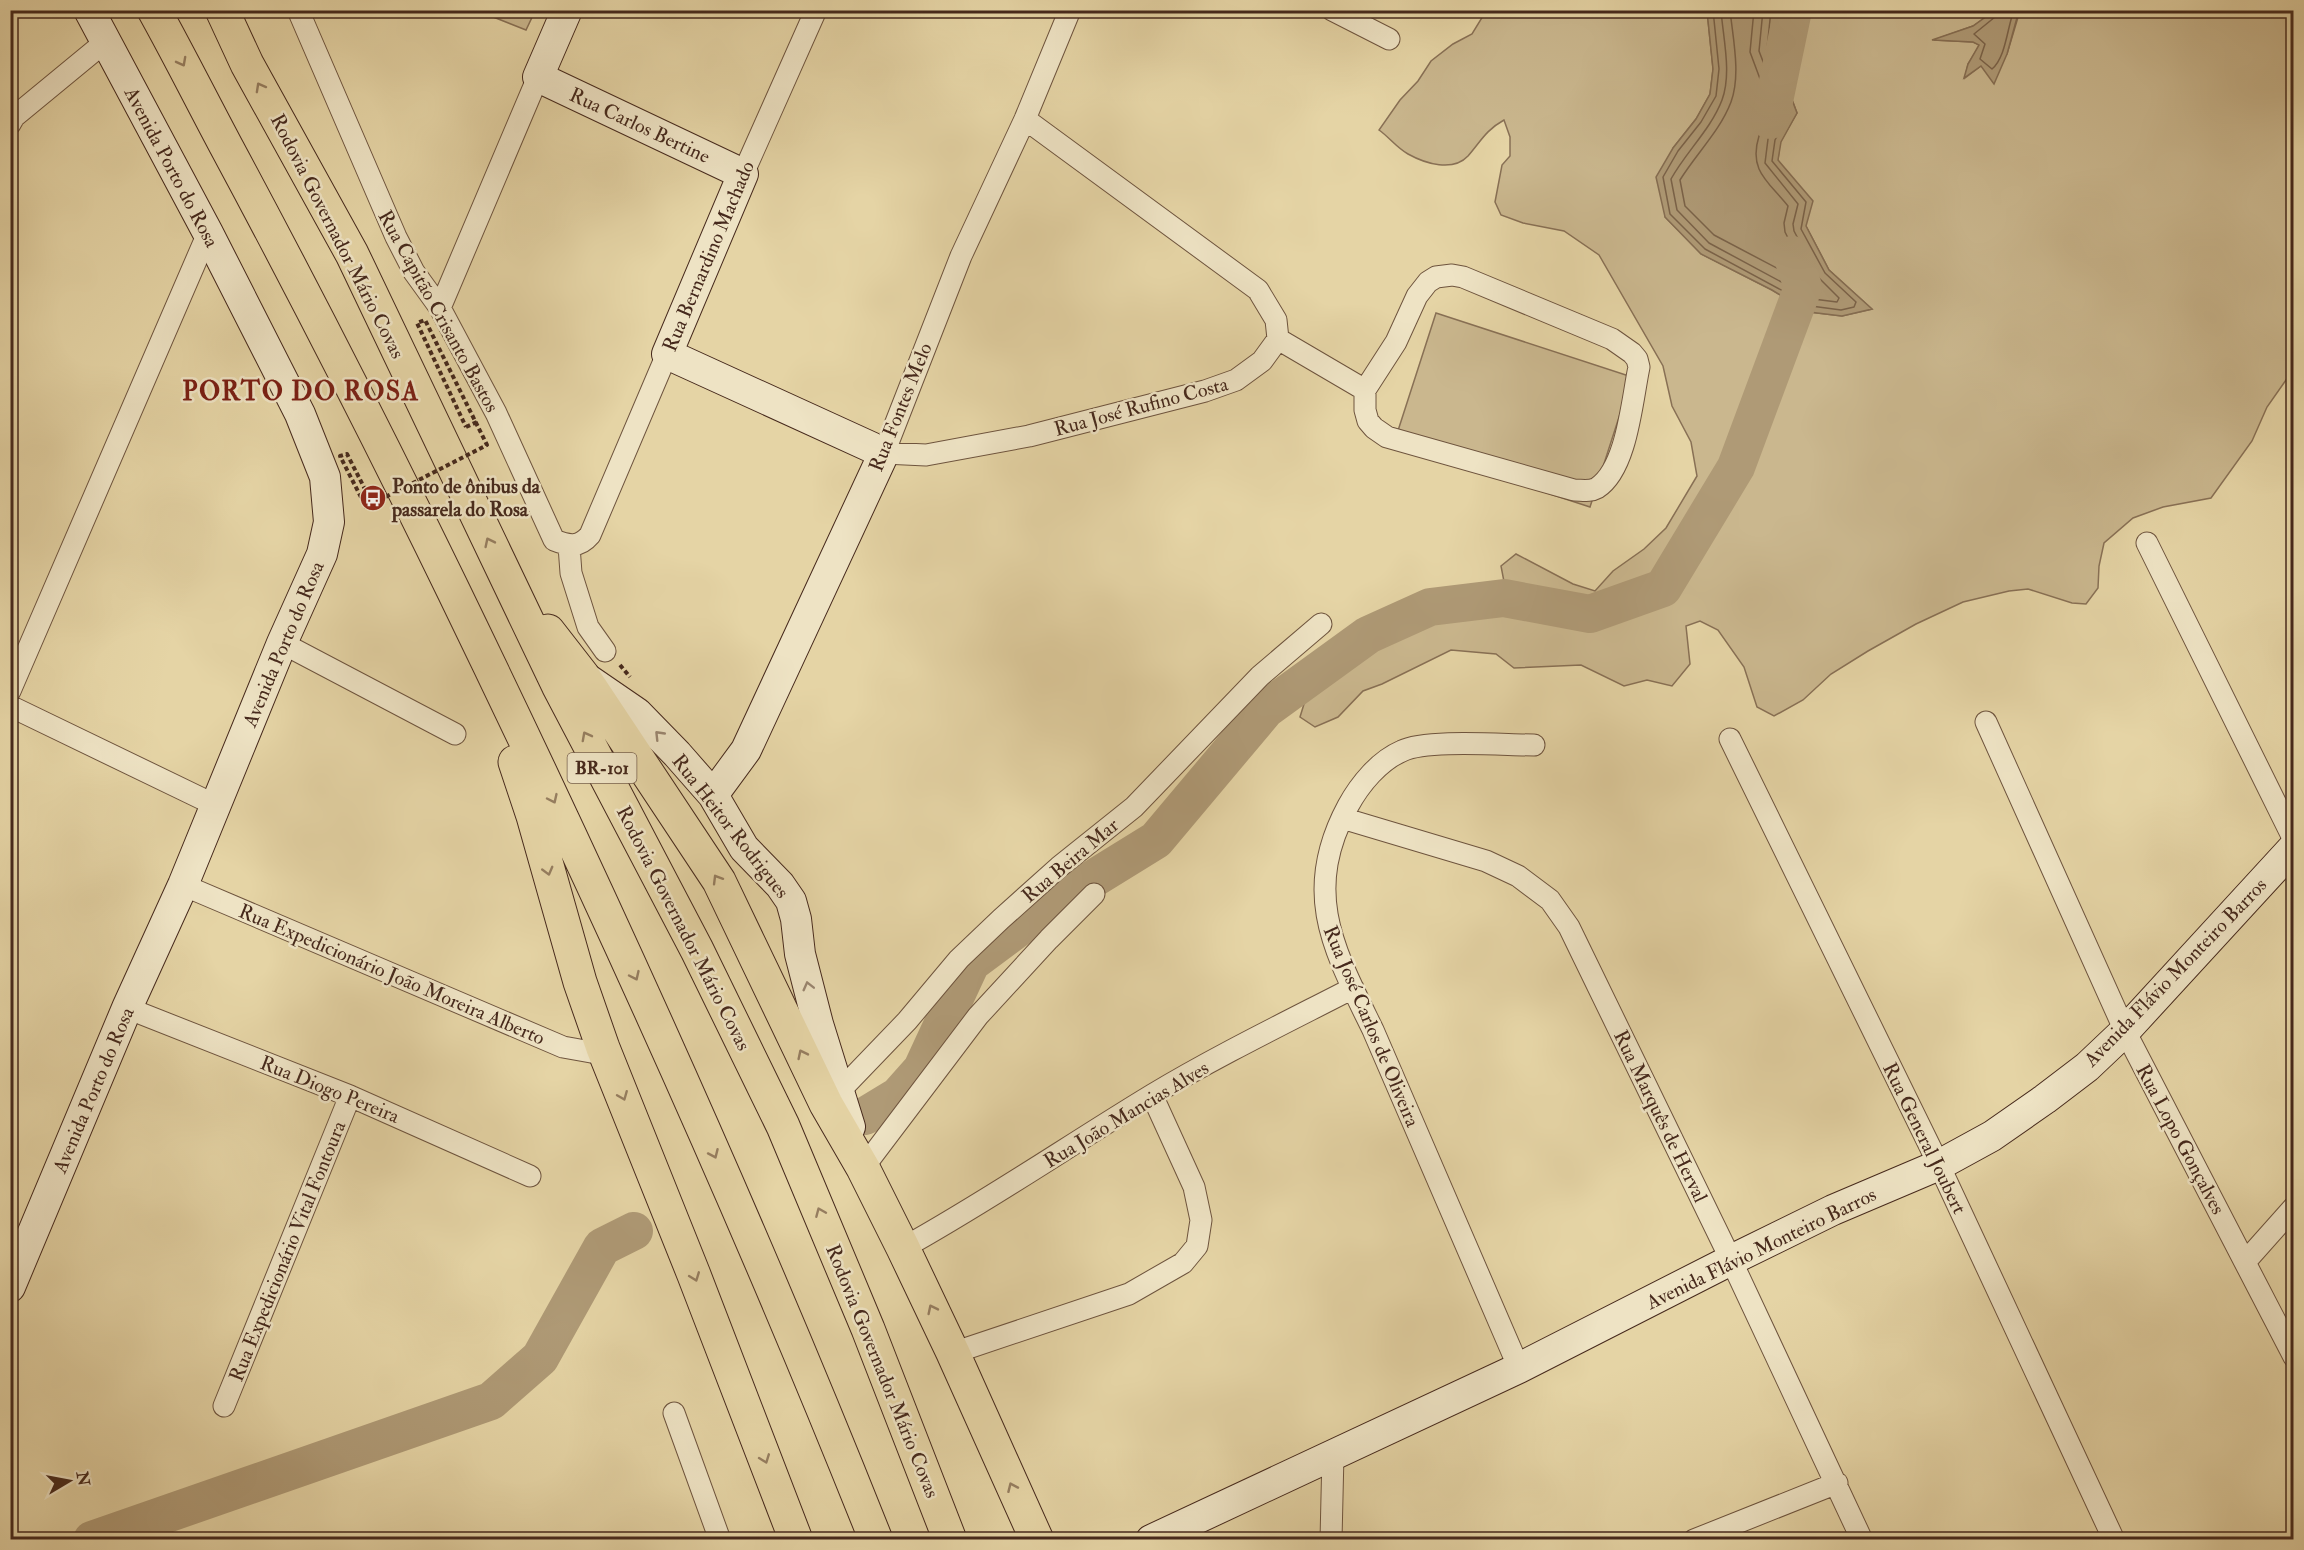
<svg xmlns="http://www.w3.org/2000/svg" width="2304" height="1550" viewBox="0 0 2304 1550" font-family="'IM FELL Double Pica',serif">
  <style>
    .green { fill: #cab78e; stroke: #887055; stroke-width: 1.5 }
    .water { fill: #af9a76; stroke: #856d52; stroke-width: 1.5 }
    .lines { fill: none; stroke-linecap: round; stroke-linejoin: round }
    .shore { stroke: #7a6249; stroke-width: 1.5 }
    .river { stroke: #af9a76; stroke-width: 38 }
    .street-casing { stroke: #6e543e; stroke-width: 23 }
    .secondary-casing { stroke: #46291c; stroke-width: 32 }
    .highway-casing { stroke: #46291c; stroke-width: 35 }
    .path { stroke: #46291c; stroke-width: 4; stroke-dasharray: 4.5 3; stroke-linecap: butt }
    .street { stroke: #eee3c4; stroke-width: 21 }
    .secondary { stroke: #eee3c4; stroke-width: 30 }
    .highway { stroke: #e5d4a5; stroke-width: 33 }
    .path-bridge { stroke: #46291c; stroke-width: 4; stroke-dasharray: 4.5 3; stroke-linecap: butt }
    .oneway { stroke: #967e60 }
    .oneway2 { stroke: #9a8670 }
    .labels { text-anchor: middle; stroke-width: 5; stroke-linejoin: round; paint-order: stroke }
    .shield { fill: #eee3c4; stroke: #78614e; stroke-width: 1.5 }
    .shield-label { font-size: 18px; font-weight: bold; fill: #46291c }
    .street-label { font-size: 20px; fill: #46291c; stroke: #eee3c4 }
    .poi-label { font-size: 20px; font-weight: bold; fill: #46291c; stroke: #eee3c4; text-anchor: start }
    .district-label { font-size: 26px; font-weight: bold; letter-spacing: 1.5px; fill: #7a1f14; stroke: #eee3c4 }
  </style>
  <rect width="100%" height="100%" fill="#e5d4a5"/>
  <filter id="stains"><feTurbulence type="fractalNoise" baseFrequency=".00333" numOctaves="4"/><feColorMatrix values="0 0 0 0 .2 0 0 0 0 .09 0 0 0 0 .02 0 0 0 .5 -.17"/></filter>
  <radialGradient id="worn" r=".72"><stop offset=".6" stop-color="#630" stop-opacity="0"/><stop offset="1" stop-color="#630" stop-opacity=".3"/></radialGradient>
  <path class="green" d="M 478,11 L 535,10 L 535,11 L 526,30 Z
    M 1486,11 L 1707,11 L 1713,69 L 1710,94 L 1696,119 L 1673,148 L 1665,217 L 1701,254 L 1772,290 L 1809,312 L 1842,316 L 1872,309 L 1829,270 L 1806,226 L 1778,160 L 1780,142 L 1797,113 L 1772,47 L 1777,11 L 1994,11 L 1973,26 L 1934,40 L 1973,42 L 1980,45 L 1968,64 L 1965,78 L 1981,66 L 2007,54 L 2019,14 L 2022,11 L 2293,11 L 2293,370 L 2267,407 L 2252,441 L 2211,498 L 2163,507 L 2133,518 L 2104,543 L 2099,566 L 2098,588 L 2086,604 L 2072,603 L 2028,589 L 2009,591 L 1963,602 L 1916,624 L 1868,651 L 1831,674 L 1803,700 L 1774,716 L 1757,707 L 1744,667 L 1718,630 L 1700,621 L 1686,626 L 1690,664 L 1672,686 L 1647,680 L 1624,686 L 1581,665 L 1514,668 L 1496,654 L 1451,650 L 1382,684 L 1363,691 L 1338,717 L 1315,727 L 1300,717 L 1308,691 C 1371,650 1434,604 1513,607 C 1533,608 1553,615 1572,618 L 1548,600 L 1505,587 L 1501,566 L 1516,554 L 1573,584 L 1595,591 L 1613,571 L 1644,549 L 1666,528 L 1697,476 L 1691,442 L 1672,406 L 1663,366 L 1599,255 L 1564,231 L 1523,223 L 1501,215 L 1495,202 L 1502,165 L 1510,156 L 1510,137 L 1504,120 C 1486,130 1481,141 1468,156 C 1453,172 1426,164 1408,154 C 1397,148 1389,137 1379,130 L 1400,100 L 1418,81 L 1431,61 L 1453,44 L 1472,34 Z
    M 1436,313 L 1632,377 L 1590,507 L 1394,443 Z"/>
  <path class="water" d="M 1707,11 L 1778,11 L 1772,47 L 1797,113 L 1781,142 L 1778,160 L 1813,201 L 1806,226 L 1829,270 L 1872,309 L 1842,316 L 1809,312 L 1772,290 L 1701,254 L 1665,217 L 1656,177 L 1673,148 L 1696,119 L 1710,94 L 1713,69 Z
    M 1994,11 L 2022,11 L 2018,14 L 2007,54 L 1994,84 L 1981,66 L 1964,78 L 1968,64 L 1979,45 L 1973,42 L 1932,40 L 1973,26 Z"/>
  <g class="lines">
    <path class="shore" d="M 1713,10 L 1719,69 L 1716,96 L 1701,122 L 1678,151 L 1663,177 L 1670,214 L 1705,249 L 1811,306 L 1841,310 L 1854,307 L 1856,302 L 1825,273 L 1801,229 L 1806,202 L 1772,161 L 1775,140 L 1790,112 L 1767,49 L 1771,10
      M 1721,10 C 1723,38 1732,73 1722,100 C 1711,129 1686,152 1671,179 L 1677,210 L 1709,243 L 1813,299 L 1837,302 L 1839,298 L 1819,278 L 1794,231 L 1793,224 L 1798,204 L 1765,163 L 1768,139 L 1782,111 L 1759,51 L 1763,10
      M 1730,10 C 1733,39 1741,75 1731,102 C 1720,131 1696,154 1680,180 L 1685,206 L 1714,235 L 1807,284 L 1809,280 L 1785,232 L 1784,223 L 1788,206 C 1769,182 1748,171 1759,136 C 1762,127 1768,119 1772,111 L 1750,52 L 1754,10
      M 1997,10 L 1995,17 L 1974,34 L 1985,44 L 1980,59 L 1992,69 C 2006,57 2007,28 2014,10"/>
    <path class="river" d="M 1770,120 L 1793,10
      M 865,1116 L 898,1096 L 922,1069 L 971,963 L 1041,911 L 1156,840 L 1266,709 L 1368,635 L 1430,607 L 1504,598 L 1590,614 L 1663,588 L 1736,467 L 1803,287 L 1792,255
      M 92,1540 L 491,1401 L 540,1358 L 602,1247 L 634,1231"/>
    <defs>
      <path id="street" d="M 298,10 L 396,237 L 414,272 L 440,308 L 496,413 L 554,540 C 569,546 579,548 590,535 L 667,354
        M 1332,10 L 1389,39
        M 1025,119 L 1258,290 L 1276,320 L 1278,339 L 1262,361 L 1236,380 L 1205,391 L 1029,436 L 926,455 L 884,453 L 961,256 L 1025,119 L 1070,10
        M 10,124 L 14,117 L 105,42
        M 743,174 L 816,10
        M 1452,275 L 1463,277 L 1612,339 L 1632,353 L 1637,359 L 1639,367 C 1632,400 1627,469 1597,488 C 1590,492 1582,490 1574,490 L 1387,437 L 1374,428 L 1368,421 L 1365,410 L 1365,390 L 1396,342 L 1417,296 L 1428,282 L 1436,277 Z
        M 440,308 L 538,77
        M 1278,339 L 1365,390
        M 2147,543 L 2294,840
        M 569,546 L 571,573 L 588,627 L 605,651
        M 282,643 L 455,734
        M 10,691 L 208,233
        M 10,706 L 215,805
        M 1986,722 L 2125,1031 L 2294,1357
        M 1730,739 L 1939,1165 L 2114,1540
        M 1342,818 L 1486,861 L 1518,876 L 1550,900 L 1569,927 L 1731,1260 L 1862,1540
        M 183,885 L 563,1047 L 591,1052 L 603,1048
        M 127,1008 L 350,1096 L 530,1176
        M 831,1100 L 907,1021 L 959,959 L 1001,919 L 1059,867 L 1134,807 L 1260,676 L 1321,624
        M 863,1168 L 978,1016 L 1049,939 L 1094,894
        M 903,1248 C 988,1201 1068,1146 1152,1095 C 1217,1056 1285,1023 1353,988
        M 2245,1262 L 2294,1207
        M 953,1353 L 1129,1294 L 1183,1263 L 1197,1246 L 1201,1220 L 1194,1187 L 1152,1095
        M 1519,1368 L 1373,1030 C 1334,950 1301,893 1348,806 C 1360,784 1379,761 1402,751 C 1426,739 1503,745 1534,745
        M 224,1406 L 350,1096
        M 674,1413 L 720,1540
        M 1331,1540 L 1333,1454
        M 1694,1540 L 1837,1483"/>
      <path id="secondary" d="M 567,10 L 538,77 L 743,174 L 667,354 L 884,453 L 746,750 L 713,795
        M 586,678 L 637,713 L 677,754 L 713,795 L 744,848 L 780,885 L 791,901 L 796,919 L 800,954 L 818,1024 L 850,1127
        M 10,1287 L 127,1008 L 183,885 L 282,643 L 322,554 L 329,522 L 325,477 L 300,414 L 208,233 L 89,10
        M 1151,1540 L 1519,1368 L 1731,1260 L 1833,1210 L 1939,1165 L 1992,1136 L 2045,1099 L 2087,1067 L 2125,1031 L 2294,847"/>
      <path id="highway" d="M 154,10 C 179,55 202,101 226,146 C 305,293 381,442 454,592 C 605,903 748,1218 876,1540
        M 222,10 L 247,64 L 352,254 L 558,685 L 697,950 L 783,1126 L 868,1329 L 950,1540
        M 548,631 L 583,676 L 719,881 L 826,1104 L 863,1168 L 903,1248 L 953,1353 L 1037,1540
        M 515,762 L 533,816 L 580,982 L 603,1048 L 694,1275 L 796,1540"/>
    </defs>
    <use href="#street" class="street-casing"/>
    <use href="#secondary" class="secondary-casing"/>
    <use href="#highway" class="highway-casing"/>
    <path class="path" d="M 466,427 L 479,421
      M 620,665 L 630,677"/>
    <use href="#street" class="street"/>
    <use href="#secondary" class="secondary"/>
    <use href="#highway" class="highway"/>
    <path class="path-bridge" d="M 369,497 L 347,454 L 340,456 L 366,507 L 487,445 L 425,320 L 417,323 L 466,427"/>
  </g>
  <defs><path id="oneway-chevron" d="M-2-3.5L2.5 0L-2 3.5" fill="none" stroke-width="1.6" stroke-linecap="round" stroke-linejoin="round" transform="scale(1.5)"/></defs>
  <g class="oneway">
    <use href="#oneway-chevron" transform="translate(182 62) rotate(62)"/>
    <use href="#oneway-chevron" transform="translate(260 87) rotate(-119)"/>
    <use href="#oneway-chevron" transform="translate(489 542) rotate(-116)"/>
    <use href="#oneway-chevron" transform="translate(586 736) rotate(-118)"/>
    <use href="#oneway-chevron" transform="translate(553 799) rotate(65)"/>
    <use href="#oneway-chevron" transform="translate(548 871) rotate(75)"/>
    <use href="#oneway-chevron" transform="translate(717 879) rotate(-121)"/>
    <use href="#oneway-chevron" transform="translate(635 976) rotate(65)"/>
    <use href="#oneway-chevron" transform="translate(802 1054) rotate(-116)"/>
    <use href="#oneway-chevron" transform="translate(623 1096) rotate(68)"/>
    <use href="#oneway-chevron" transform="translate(714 1154) rotate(66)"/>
    <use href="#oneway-chevron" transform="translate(820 1212) rotate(-113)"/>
    <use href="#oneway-chevron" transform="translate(695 1277) rotate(69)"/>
    <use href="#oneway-chevron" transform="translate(932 1309) rotate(-116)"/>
    <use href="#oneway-chevron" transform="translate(765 1459) rotate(69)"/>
    <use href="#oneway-chevron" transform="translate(1012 1487) rotate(-114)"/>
  </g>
  <g class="oneway2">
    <use href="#oneway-chevron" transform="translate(659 735) rotate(-134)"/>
    <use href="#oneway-chevron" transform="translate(808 986) rotate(-104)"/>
  </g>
  <defs>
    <symbol id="bus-disc" viewBox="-11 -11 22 22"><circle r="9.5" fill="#8f2418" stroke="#eee3c4"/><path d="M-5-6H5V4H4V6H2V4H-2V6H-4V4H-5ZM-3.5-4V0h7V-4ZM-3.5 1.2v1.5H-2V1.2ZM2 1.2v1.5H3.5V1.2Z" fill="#fff"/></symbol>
  </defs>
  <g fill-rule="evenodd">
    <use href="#bus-disc" x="358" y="483" width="30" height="30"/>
  </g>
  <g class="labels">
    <rect class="shield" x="567.5" y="753" width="69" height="30" rx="4.5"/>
    <g class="shield-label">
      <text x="602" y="774">BR-101</text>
    </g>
    <g class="street-label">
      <text transform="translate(640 125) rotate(25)" y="7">Rua Carlos Bertine</text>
      <text transform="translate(172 167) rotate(62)" y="7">Avenida Porto do Rosa</text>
      <text transform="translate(338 236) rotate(63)" y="7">Rodovia Governador Mário Covas</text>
      <text transform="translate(708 256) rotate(-67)" y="7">Rua Bernardino Machado</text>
      <text transform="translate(439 311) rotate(61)" y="7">Rua Capitão Crisanto Bastos</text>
      <text transform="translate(1141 406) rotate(-15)" y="7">Rua José Rufino Costa</text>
      <text transform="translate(900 407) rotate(-68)" y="7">Rua Fontes Melo</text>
      <text transform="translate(283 644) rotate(-67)" y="7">Avenida Porto do Rosa</text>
      <text transform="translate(731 826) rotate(52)" y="7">Rua Heitor Rodrigues</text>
      <text transform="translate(1070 860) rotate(-40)" y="7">Rua Beira Mar</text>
      <text transform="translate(684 928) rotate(63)" y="7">Rodovia Governador Mário Covas</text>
      <text transform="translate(2175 972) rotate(-46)" y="7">Avenida Flávio Monteiro Barros</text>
      <text transform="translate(392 974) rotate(23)" y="7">Rua Expedicionário João Moreira Alberto</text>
      <text transform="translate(1372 1026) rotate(67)" y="7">Rua José Carlos de Oliveira</text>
      <text transform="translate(330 1089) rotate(22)" y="7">Rua Diogo Pereira</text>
      <text transform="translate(93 1090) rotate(-67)" y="7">Avenida Porto do Rosa</text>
      <text transform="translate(1126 1114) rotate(-31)" y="7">Rua João Mancias Alves</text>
      <text transform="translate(1661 1116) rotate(64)" y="7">Rua Marquês de Herval</text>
      <text transform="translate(1925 1138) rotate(64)" y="7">Rua General Joubert</text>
      <text transform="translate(2181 1139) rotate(62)" y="7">Rua Lopo Gonçalves</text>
      <text transform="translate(1761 1248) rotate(-26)" y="7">Avenida Flávio Monteiro Barros</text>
      <text transform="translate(287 1251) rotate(-68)" y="7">Rua Expedicionário Vital Fontoura</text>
      <text transform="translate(883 1371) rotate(68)" y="7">Rodovia Governador Mário Covas</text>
    </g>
    <g class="poi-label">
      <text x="392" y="493">Ponto de ônibus da<tspan x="392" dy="23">passarela do Rosa</tspan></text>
    </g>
    <g class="district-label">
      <text x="301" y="400">PORTO DO ROSA</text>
    </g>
  </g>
  <rect width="2304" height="1550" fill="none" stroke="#e5d4a5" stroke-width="36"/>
  <rect x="12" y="12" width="2280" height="1526" fill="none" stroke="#46291c" stroke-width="3"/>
  <rect x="18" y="18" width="2268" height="1514" fill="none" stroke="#46291c" stroke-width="1.5"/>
  <g transform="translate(69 1481) rotate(80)" stroke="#eee3c4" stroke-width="4.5" paint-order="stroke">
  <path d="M0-4.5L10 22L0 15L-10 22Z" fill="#46291c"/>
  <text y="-9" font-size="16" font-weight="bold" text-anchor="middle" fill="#46291c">N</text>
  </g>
  <rect width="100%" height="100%" filter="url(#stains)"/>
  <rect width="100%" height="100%" fill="url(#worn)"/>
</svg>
